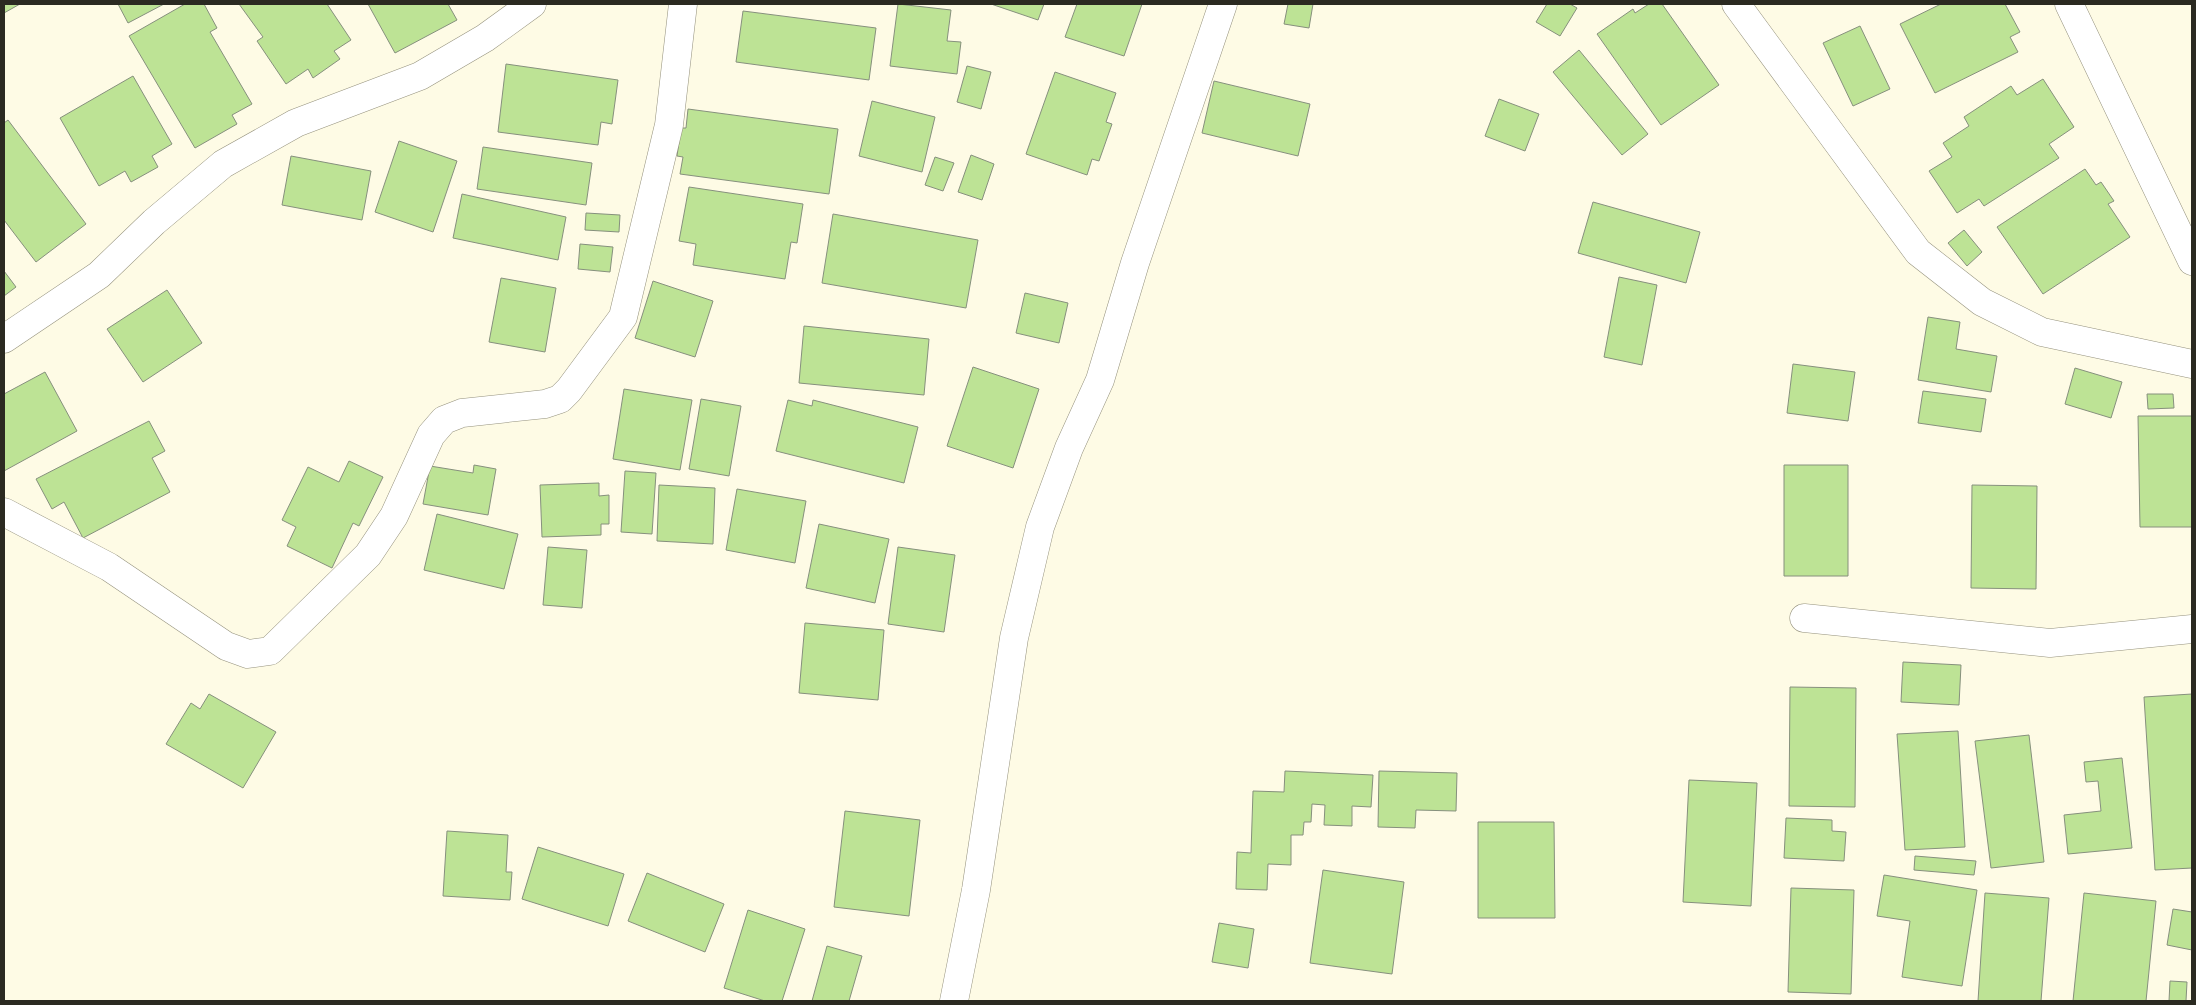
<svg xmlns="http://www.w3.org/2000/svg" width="2196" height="1005" viewBox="0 0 2196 1005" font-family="'Varela Round',sans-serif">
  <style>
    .building { fill: #bde395; stroke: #86907d }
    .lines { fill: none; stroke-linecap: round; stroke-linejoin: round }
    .minor-casing { stroke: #95927e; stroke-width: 29 }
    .minor { stroke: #fff; stroke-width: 28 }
  </style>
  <rect width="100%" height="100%" fill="#fefbe5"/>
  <path class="building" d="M 4,4 L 20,4 L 4,13 Z
    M 118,4 L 164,4 L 128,23 Z
    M 185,4 L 204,4 L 217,28 L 210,32 L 252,104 L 232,115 L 237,124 L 195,148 L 129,36 Z
    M 239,4 L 327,4 L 351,40 L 334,51 L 340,59 L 313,78 L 308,69 L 286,84 L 257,41 L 263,37 Z
    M 368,4 L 448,4 L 457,20 L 395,53 Z
    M 898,4 L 951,10 L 947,41 L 961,42 L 957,74 L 890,66 Z
    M 991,4 L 1044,4 L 1038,20 Z
    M 1077,4 L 1142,4 L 1124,56 L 1065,37 Z
    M 1288,4 L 1313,4 L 1309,28 L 1284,24 Z
    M 1547,4 L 1570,4 L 1577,8 L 1560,36 L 1536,22 Z
    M 1649,4 L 1662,4 L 1719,85 L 1661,125 L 1597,34 L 1633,9 L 1635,13 Z
    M 1941,4 L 2005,4 L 2020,32 L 2010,37 L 2018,52 L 1935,93 L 1900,24 Z
    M 743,11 L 876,28 L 869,80 L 736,62 Z
    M 1860,26 L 1890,89 L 1853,106 L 1823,43 Z
    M 1579,50 L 1648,134 L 1622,155 L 1553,72 Z
    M 506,64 L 618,80 L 612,124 L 601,122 L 598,145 L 498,132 Z
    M 967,66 L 991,72 L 981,109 L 957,102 Z
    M 1055,72 L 1116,93 L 1106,122 L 1112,124 L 1099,161 L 1092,159 L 1087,175 L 1026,154 Z
    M 133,76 L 172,144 L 152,156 L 158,167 L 131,182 L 125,171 L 99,186 L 60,118 Z
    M 2043,79 L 2074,127 L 2049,144 L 2059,158 L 1984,206 L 1979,199 L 1957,213 L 1929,171 L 1952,157 L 1943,143 L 1969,126 L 1964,117 L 2011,86 L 2017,95 Z
    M 1214,81 L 1310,104 L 1298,156 L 1202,133 Z
    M 1499,99 L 1539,114 L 1525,151 L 1485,136 Z
    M 872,101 L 935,117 L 922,172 L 859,156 Z
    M 688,109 L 838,129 L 829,194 L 680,174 L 683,157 L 677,156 L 681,128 L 686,128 Z
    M 8,120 L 86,224 L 36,262 L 4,220 L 4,123 Z
    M 399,141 L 457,161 L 433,232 L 375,212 Z
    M 483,147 L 592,163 L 586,205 L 477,189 Z
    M 971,155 L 994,164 L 982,200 L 958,192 Z
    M 291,156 L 371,171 L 362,220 L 282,205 Z
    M 935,157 L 954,163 L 943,191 L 925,185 Z
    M 2085,169 L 2096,185 L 2101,182 L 2114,201 L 2108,204 L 2130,237 L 2043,294 L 1997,227 Z
    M 689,187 L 803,204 L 797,243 L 791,242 L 785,279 L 693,265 L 696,244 L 679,241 Z
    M 462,194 L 566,217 L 558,260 L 453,238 Z
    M 1593,202 L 1700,232 L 1686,283 L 1578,253 Z
    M 586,213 L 620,215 L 619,232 L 585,230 Z
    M 833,214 L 978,240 L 966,308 L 822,283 Z
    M 1964,230 L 1982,252 L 1967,266 L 1948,243 Z
    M 580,244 L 613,247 L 610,272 L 578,269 Z
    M 4,271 L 16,287 L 4,296 Z
    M 1619,277 L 1657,285 L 1642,365 L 1604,357 Z
    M 501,278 L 556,288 L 545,352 L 489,342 Z
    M 653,281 L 713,301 L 695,357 L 635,338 Z
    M 167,290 L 202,343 L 143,382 L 107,329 Z
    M 1025,293 L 1068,303 L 1059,343 L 1016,333 Z
    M 1928,317 L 1960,322 L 1956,349 L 1997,356 L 1991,392 L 1918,380 Z
    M 804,326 L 929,339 L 924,395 L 799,383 Z
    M 1793,364 L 1855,372 L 1848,421 L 1787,413 Z
    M 973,367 L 1039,389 L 1013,468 L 947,446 Z
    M 2075,368 L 2122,382 L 2111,418 L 2065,404 Z
    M 45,372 L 77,431 L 4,471 L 4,394 Z
    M 624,389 L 692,400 L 680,470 L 613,459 Z
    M 1923,391 L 1986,399 L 1981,432 L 1918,423 Z
    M 2147,394 L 2173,394 L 2174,408 L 2148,409 Z
    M 701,399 L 741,406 L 729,476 L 689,469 Z
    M 788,400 L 812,406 L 813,400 L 918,427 L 904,483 L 776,451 Z
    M 2138,416 L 2192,416 L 2192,527 L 2140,527 Z
    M 149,421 L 165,451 L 152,458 L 170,492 L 83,538 L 64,502 L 52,509 L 36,479 Z
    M 349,461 L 383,477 L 359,526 L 353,523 L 332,568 L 287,546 L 296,527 L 282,520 L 308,467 L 339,482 Z
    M 474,465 L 496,469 L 488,515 L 423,504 L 430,466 L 473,473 Z
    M 1784,465 L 1848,465 L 1848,576 L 1784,576 Z
    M 625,471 L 656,473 L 652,534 L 621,532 Z
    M 599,483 L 599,496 L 609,495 L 609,524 L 601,524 L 601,535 L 542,537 L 540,485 Z
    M 659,485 L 715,488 L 713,544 L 657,541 Z
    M 1972,485 L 2037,486 L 2036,589 L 1971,588 Z
    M 737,489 L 806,501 L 795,563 L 726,550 Z
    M 437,514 L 518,534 L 504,589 L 424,570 Z
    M 819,524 L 889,539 L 875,603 L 806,588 Z
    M 548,547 L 587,550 L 582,608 L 543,605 Z
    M 898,547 L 955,555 L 944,632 L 888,624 Z
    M 805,623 L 884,630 L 878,700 L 799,693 Z
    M 1903,662 L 1961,665 L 1959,705 L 1901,702 Z
    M 1790,687 L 1856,688 L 1855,807 L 1789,806 Z
    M 209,694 L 276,732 L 243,788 L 166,744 L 191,703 L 200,709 Z
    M 2192,694 L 2192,868 L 2155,870 L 2144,697 Z
    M 1958,731 L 1965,847 L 1905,850 L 1897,734 Z
    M 2029,735 L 2044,862 L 1991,868 L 1975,741 Z
    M 2122,758 L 2132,848 L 2068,854 L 2064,815 L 2101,811 L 2098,781 L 2086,782 L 2084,762 Z
    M 1285,771 L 1373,775 L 1371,807 L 1352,806 L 1352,826 L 1324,825 L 1325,805 L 1312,804 L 1311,822 L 1304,822 L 1303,835 L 1291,835 L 1291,865 L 1268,864 L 1267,890 L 1236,889 L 1237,852 L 1251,853 L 1253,791 L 1284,792 Z
    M 1379,771 L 1457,773 L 1456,811 L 1416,810 L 1415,828 L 1378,827 Z
    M 1689,780 L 1757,783 L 1751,906 L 1683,902 Z
    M 845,811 L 920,820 L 909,916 L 834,907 Z
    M 1786,818 L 1832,820 L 1832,831 L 1846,832 L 1844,861 L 1784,858 Z
    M 1478,822 L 1554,822 L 1555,918 L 1478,918 Z
    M 447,831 L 508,835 L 506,872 L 512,872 L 510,900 L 443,896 Z
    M 538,847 L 624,874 L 608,926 L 522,899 Z
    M 1915,856 L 1976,861 L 1974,875 L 1914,870 Z
    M 1323,870 L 1404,882 L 1392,974 L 1310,963 Z
    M 647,873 L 724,904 L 705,952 L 628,921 Z
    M 1884,875 L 1977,890 L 1962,986 L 1902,977 L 1910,921 L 1877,916 Z
    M 1791,888 L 1854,890 L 1851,994 L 1788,992 Z
    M 1985,893 L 2049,898 L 2041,1001 L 1978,1001 Z
    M 2084,893 L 2156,901 L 2146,1001 L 2073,1001 Z
    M 2173,909 L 2192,912 L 2192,950 L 2167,945 Z
    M 748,910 L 805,929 L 782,1001 L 765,1001 L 724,988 Z
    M 1219,923 L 1254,929 L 1248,968 L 1212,962 Z
    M 827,946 L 862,956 L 849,1001 L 812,1001 Z
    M 2170,981 L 2187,982 L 2186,1001 L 2169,1001 Z"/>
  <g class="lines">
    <defs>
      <path id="minor" d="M 1736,4 L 1918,252 L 1982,302 L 2042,332 L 2192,364
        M 2069,4 L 2192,261
        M 4,339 L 99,275 L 154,222 L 223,164 L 296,123 L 420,76 L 485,38 L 532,4
        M 4,512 L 109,567 L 226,646 L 248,654 L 270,651 L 368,555 L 394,516 L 431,435 L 444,420 L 462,413 L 545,404 L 560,399 L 569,390 L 623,317 L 669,125 L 683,4
        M 1804,618 L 2050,643 L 2192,629
        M 954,1001 L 976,890 L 1014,638 L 1040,527 L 1069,448 L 1100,380 L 1135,263 L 1223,4"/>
    </defs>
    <use href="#minor" class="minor-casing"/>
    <use href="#minor" class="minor"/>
  </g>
  <rect width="2196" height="1005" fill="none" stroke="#2b2a21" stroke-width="10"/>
</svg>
